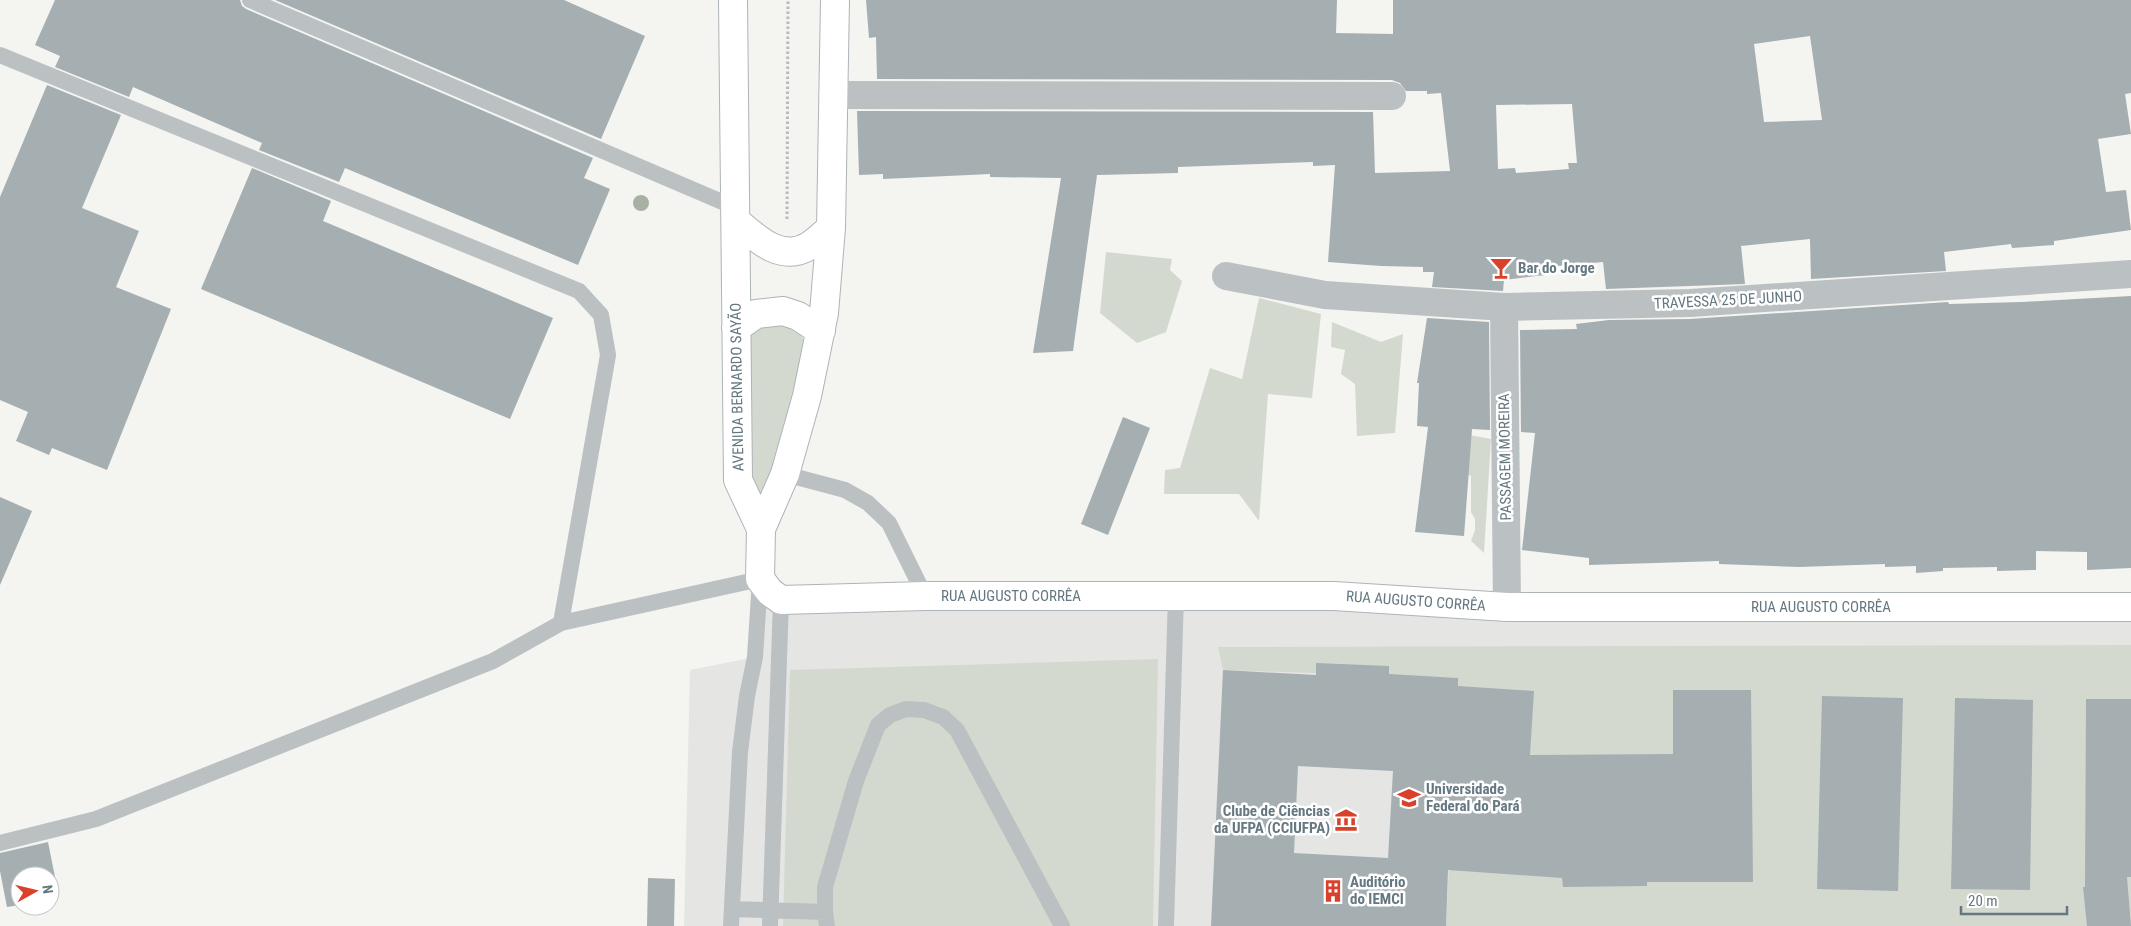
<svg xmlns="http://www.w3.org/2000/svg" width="2131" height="926" viewBox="0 0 2131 926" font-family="'Roboto Condensed',sans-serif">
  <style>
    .built { fill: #e5e5e4 }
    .green { fill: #d4d9d0 }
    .building { fill: #a5aeb1; fill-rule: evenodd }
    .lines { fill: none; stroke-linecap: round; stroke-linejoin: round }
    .secondary-casing { stroke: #adb4b7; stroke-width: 30 }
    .path { stroke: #b7babc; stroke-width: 3; stroke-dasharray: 2.5 2.5; stroke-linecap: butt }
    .service { stroke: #bbc0c2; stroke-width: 16 }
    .minor { stroke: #bbc0c2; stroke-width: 28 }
    .secondary { stroke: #fff; stroke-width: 28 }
    .tree { fill: #a8b0a3 }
    .labels { text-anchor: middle; stroke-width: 5; stroke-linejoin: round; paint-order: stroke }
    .poi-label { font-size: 15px; font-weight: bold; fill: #657780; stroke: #fff; text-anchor: start }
    .street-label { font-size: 15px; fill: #657780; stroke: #fff }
  </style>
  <rect width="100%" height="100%" fill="#f4f4f1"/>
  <path class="built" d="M 761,529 L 781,600 L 2131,607 L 2131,926 L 684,926 L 690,670 L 755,657 Z"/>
  <path class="green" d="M 1106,252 L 1172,259 L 1170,270 L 1182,281 L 1166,332 L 1137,343 L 1100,313 Z
    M 1259,298 L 1321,314 L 1312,398 L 1268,394 L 1259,521 L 1239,494 L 1164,494 L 1165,470 L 1180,468 L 1210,368 L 1242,379 Z
    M 1332,322 L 1381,342 L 1403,334 L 1395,433 L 1357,436 L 1355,384 L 1341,374 L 1345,350 L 1331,347 Z
    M 793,323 L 804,340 L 784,449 L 759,511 L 746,469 L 748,328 Z
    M 1453,432 L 1491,439 L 1484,553 L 1471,541 L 1475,530 L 1475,519 L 1471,512 L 1471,476 L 1450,468 Z
    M 2131,645 L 2131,926 L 1446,926 L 1458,678 L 1223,670 L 1218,647 Z
    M 1158,659 L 1153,926 L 783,926 L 790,670 Z"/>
  <path class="building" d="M 55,0 L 240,0 L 242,6 L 246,9 L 593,158 L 584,178 L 610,189 L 578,265 L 345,168 L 339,182 L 259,150 L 262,143 L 133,87 L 129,97 L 55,67 L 60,56 L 35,45 Z
    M 275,0 L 564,0 L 645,36 L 601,139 Z
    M 866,0 L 1337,0 L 1336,33 L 1393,34 L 1393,0 L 2131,0 L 2131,93 L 2125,94 L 2131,134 L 2098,139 L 2106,192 L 2126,190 L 2131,230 L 2054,241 L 2054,245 L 2012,248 L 2011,244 L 1944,252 L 1946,271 L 1811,279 L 1810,239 L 1741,246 L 1745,284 L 1606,289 L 1603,262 L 1545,267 L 1545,275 L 1504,280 L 1503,291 L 1432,287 L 1434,272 L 1423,272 L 1423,267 L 1381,266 L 1328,262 L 1335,165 L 1313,166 L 1313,162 L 1178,167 L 1178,173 L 1097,175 L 1073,351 L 1033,353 L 1061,178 L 990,177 L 990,174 L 883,179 L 883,174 L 859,175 L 857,111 L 1373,112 L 1375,173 L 1450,171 L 1441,93 L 1427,94 L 1427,91 L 1406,91 L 1400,83 L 1392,80 L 877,79 L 876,37 L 869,38 ZM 1810,36 L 1822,120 L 1764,122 L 1754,44 ZM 1572,104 L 1577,163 L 1568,163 L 1569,169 L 1516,173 L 1515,168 L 1498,169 L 1496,105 Z
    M 47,85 L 121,115 L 82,208 L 139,231 L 116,287 L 171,309 L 107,470 L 52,448 L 49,455 L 16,441 L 28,412 L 0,400 L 0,197 Z
    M 252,168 L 331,201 L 323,221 L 553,318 L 510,419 L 201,289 Z
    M 2131,296 L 2131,568 L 2087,570 L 2087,552 L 2036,551 L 2036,570 L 1997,571 L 1997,567 L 1943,568 L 1943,571 L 1916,573 L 1916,566 L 1885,567 L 1885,564 L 1799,567 L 1719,564 L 1719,561 L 1589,565 L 1589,558 L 1522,550 L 1535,433 L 1521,432 L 1520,330 L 1577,329 L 1576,324 L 1609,320 L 1690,319 L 1948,302 L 1949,304 L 2022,302 Z
    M 1427,318 L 1489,322 L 1490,430 L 1472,429 L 1464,536 L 1415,532 L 1428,427 L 1417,426 L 1419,383 L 1417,383 Z
    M 1123,417 L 1150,428 L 1108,535 L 1081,524 Z
    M 0,497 L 32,511 L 0,585 Z
    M 1316,663 L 1389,666 L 1389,674 L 1458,678 L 1458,686 L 1534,691 L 1530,755 L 1673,754 L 1673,690 L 1751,690 L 1753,882 L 1647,882 L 1647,886 L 1563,887 L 1562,878 L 1448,870 L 1446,926 L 1211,926 L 1223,670 L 1316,675 ZM 1298,766 L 1393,771 L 1388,858 L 1294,853 Z
    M 1822,696 L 1903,698 L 1898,891 L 1817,889 Z
    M 1955,698 L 2033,700 L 2030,890 L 1951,889 Z
    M 2086,699 L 2131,699 L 2131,877 L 2127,877 L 2131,926 L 2087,926 L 2083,887 L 2085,887 Z
    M 48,842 L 59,897 L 50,899 L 50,876 L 20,876 L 20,905 L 7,907 L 0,871 L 0,853 Z
    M 648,878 L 675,879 L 674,926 L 647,926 Z"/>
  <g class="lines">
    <defs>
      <path id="secondary" d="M 733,0 L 738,480 L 761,529
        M 835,0 L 831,228 L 824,313 L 807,396 L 785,474 L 761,529 L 760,579 L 770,592 L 781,600 L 925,596 L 1334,596 L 1507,607 L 2131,607
        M 736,221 C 756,238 781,263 809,246 C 817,241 824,234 831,228
        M 736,328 L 756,314 L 783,311 L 798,316 L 821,331"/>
    </defs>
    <use href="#secondary" class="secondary-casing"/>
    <path class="path" d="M 787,219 L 788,0"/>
    <path class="service" d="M 250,0 L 734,207
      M 0,55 L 579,291 L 601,315 L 608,355 L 561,623 L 760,579 L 755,657 L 747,696 L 740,752 L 731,926
      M 785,474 L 845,490 L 868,503 L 889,523 L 925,596
      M 0,843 L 96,819 L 493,661 L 561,623
      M 732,909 L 825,912
      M 770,926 L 781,600
      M 827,926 L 825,912 L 825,887 L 856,781 L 878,725 L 890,715 L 906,709 L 924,710 L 943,717 L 957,730 L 1062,926
      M 1166,926 L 1176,595"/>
    <path class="minor" d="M 833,95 L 1392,96
      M 1226,276 L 1325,295 L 1504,307 L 1690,303 L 2131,274
      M 1504,307 L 1507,607"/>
    <use href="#secondary" class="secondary"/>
  </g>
  <circle class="tree" cx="641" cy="203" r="8"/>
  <defs>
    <symbol id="bar-bare" viewBox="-9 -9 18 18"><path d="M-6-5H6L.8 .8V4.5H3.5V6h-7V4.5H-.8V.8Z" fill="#d9412b" stroke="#fff" stroke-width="2.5" paint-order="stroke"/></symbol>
    <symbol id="university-bare" viewBox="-9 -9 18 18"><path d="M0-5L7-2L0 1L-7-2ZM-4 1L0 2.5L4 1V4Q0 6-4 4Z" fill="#d9412b" stroke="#fff" stroke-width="2.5" paint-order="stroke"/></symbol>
    <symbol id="museum-bare" viewBox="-9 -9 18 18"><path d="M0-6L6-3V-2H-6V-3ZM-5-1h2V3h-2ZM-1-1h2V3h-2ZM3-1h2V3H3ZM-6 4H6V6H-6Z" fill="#d9412b" stroke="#fff" stroke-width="2.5" paint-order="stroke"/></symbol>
    <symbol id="building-bare" viewBox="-9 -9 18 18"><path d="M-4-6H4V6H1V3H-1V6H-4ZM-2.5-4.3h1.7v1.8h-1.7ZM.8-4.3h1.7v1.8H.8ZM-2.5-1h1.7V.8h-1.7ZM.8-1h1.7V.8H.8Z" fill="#d9412b" stroke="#fff" stroke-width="2.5" paint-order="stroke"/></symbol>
  </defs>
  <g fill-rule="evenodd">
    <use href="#bar-bare" x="1485" y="252" width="32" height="32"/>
    <use href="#university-bare" x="1393" y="782" width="32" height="32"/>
    <use href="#museum-bare" x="1330" y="804" width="32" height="32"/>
    <use href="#building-bare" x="1317" y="875" width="32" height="32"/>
  </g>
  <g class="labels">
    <g class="poi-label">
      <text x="1518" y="273">Bar do Jorge</text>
      <text x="1426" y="794">Universidade<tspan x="1426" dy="17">Federal do Pará</tspan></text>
      <text x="1330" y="816" text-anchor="end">Clube de Ciências<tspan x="1330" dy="17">da UFPA (CCIUFPA)</tspan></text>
      <text x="1350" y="887">Auditório<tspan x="1350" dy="17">do IEMCI</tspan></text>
    </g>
    <g class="street-label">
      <text transform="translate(1728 300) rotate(-3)" y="5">TRAVESSA 25 DE JUNHO</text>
      <text transform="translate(737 387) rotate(-91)" y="5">AVENIDA BERNARDO SAYÃO</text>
      <text transform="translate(1505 457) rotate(-91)" y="5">PASSAGEM MOREIRA</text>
      <text x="1011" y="601">RUA AUGUSTO CORRÊA</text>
      <text transform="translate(1416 601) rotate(4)" y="5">RUA AUGUSTO CORRÊA</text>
      <text x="1821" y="612">RUA AUGUSTO CORRÊA</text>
    </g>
  </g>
  <g transform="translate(35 891) rotate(82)"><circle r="24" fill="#ffffff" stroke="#c1c9cc"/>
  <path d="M0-4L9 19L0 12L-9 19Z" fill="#d9412b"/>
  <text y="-8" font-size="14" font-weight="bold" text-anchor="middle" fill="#657780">N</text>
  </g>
  <path d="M1961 906v8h106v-8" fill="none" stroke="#657780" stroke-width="2.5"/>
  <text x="1968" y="906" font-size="15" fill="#657780" stroke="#ffffff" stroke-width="4" paint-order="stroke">20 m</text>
</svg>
